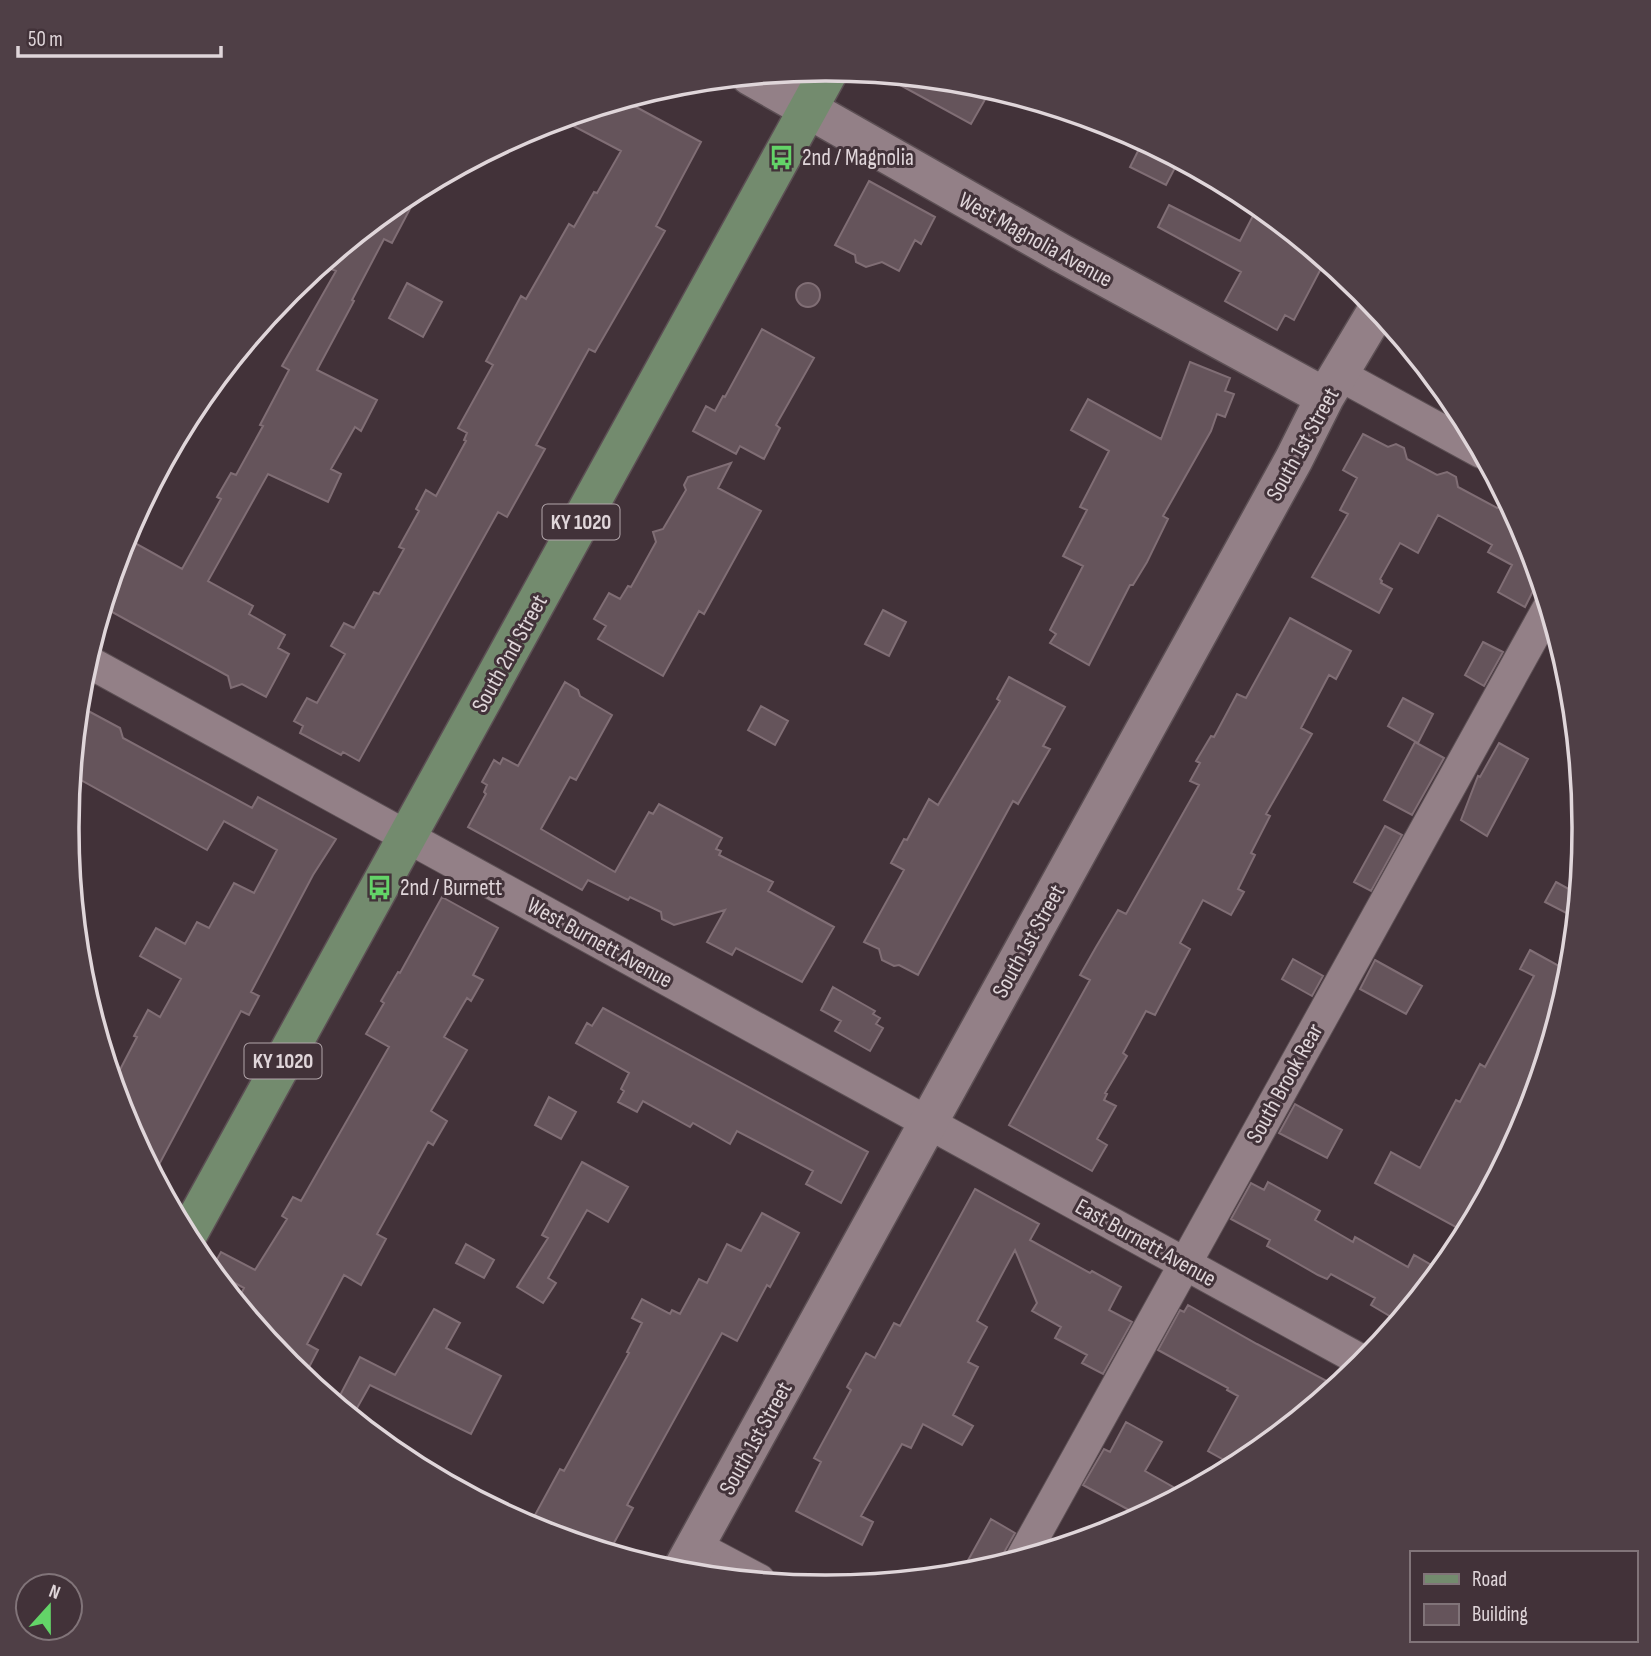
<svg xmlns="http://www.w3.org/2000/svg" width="1651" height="1656" viewBox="0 0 1651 1656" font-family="'Sofia Sans Condensed',sans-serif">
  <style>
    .building { fill: #65545b; stroke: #806e75; stroke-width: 2 }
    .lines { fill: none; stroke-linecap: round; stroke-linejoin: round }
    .minor-casing { stroke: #5c4f54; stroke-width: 34 }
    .tertiary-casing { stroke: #5c4f54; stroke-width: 41 }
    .primary-casing { stroke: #5c4f54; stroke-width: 41 }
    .minor { stroke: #938087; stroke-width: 32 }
    .tertiary { stroke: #938087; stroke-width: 38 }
    .primary { stroke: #738b6e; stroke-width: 38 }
    .labels { text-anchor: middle; stroke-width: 6; stroke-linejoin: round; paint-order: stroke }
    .shield { fill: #423239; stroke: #b1a5aa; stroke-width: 2 }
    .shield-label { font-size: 21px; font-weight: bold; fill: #e0d6da }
    .poi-label { font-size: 23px; fill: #e0d6da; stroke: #423239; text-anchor: start }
    .street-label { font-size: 23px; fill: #e0d6da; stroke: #423239 }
    .rim { fill: none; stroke: #e0d6da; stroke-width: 3.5 }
  </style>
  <rect width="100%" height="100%" fill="#423239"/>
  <path class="building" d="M 880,74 L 974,84 L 991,89 L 971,124 Z
    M 623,100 L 701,142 L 656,226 L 665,231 L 595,352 L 589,349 L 536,445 L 545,449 L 507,517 L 498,512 L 359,761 L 343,752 L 341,755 L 300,733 L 303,726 L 294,721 L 307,698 L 317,703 L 345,654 L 331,646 L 344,623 L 354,628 L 374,592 L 379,594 L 404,549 L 399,547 L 419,511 L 416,509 L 426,490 L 436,496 L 466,441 L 464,440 L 467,433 L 458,428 L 493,365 L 486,361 L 521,296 L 526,299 L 569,224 L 574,227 L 594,192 L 597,193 L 621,151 L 560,119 Z
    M 1143,141 L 1179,160 L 1166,185 L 1130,167 Z
    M 869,181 L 935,217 L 921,244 L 915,240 L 899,271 L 882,262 L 866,267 L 856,262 L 855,255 L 835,245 Z
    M 421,188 L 392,243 L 384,239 L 352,300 L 354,301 L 317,370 L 377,400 L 361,431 L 355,427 L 331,469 L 341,474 L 328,502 L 268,474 L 208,581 L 253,606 L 249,614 L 285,635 L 278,648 L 289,654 L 266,697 L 242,684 L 231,688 L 228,676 L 103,607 L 124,537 L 182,569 L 221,499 L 217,497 L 231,473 L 236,475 L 263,426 L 260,425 L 289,370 L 282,366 L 336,271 L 331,269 L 343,247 L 404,197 Z
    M 1169,205 L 1240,241 L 1258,206 L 1325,261 L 1294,320 L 1285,315 L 1277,330 L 1225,301 L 1241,272 L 1158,227 Z
    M 407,283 L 442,302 L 423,337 L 389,318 Z
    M796 295a12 12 0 1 1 24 0a12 12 0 1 1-24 0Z
    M 762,329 L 814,358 L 776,425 L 780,428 L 764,459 L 740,446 L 736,454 L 693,431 L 706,406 L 715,411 L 723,396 L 725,397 Z
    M 1190,362 L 1230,378 L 1225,391 L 1234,394 L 1225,417 L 1217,414 L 1211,431 L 1163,516 L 1168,519 L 1147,562 L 1133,585 L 1130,585 L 1089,665 L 1050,643 L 1056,634 L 1050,630 L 1083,566 L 1063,556 L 1087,510 L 1080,507 L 1109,451 L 1071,430 L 1088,399 L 1161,439 Z
    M 1363,434 L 1388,447 L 1396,444 L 1404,448 L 1407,459 L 1437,475 L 1447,472 L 1456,477 L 1458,487 L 1497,508 L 1509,504 L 1527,538 L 1539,579 L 1525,607 L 1498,592 L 1512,565 L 1488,552 L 1492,545 L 1438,515 L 1418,553 L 1400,543 L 1380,579 L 1382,581 L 1381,583 L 1392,589 L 1379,613 L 1312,577 L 1348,514 L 1340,510 L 1357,478 L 1343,470 Z
    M 731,463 L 718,488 L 761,511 L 704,614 L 699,611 L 663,676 L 598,639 L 606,626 L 594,619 L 609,593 L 620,599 L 628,586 L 631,587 L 656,542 L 653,532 L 663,529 L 686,490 L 684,485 L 688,477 Z
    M 883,610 L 906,622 L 889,656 L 865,644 Z
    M 1290,618 L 1351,651 L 1336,679 L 1329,675 L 1301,728 L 1312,734 L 1266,814 L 1270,816 L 1251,853 L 1255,855 L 1238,889 L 1244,892 L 1231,915 L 1203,900 L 1180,943 L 1190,949 L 1155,1015 L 1146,1011 L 1123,1053 L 1127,1056 L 1105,1093 L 1107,1094 L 1104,1100 L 1116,1106 L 1097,1139 L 1107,1145 L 1092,1171 L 1009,1125 L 1090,980 L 1080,975 L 1096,947 L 1118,910 L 1126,914 L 1199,785 L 1190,781 L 1200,763 L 1196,761 L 1211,736 L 1214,737 L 1237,694 L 1246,698 Z
    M 1483,642 L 1503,652 L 1484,686 L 1465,675 Z
    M 1009,677 L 1065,707 L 1043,746 L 1050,749 L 1018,804 L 1013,801 L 918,975 L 899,965 L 894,966 L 882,960 L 879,949 L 864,942 L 904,870 L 891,863 L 904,839 L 907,840 L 929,799 L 938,805 L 1000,701 L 997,699 Z
    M 565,682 L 578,690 L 580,696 L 612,715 L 576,780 L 570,777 L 541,829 L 615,872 L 649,812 L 653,814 L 659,804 L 722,838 L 716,849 L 721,851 L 719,855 L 773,882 L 768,891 L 834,927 L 802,982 L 736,948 L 732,955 L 707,942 L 725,910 L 674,925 L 662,919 L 661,912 L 630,897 L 628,900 L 588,880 L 582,890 L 468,827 L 486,794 L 484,792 L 487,785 L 482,782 L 494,760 L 500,764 L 503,758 L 518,766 Z
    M 1403,698 L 1433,714 L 1418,743 L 1388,726 Z
    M 79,706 L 120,728 L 123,738 L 252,808 L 258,797 L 336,839 L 313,875 L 251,992 L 259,996 L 249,1015 L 241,1011 L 154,1174 L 124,1118 L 113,1083 L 137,1037 L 134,1036 L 148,1010 L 160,1017 L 181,979 L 140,956 L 156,928 L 185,944 L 197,922 L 209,928 L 234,883 L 254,893 L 277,850 L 224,821 L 207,850 L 72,775 L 81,757 L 74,753 Z
    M 761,706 L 788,721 L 775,745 L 748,730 Z
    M 1415,742 L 1444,758 L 1412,815 L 1384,800 Z
    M 1499,743 L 1528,759 L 1487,836 L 1461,820 L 1478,776 L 1480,777 Z
    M 1385,826 L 1402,835 L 1371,891 L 1354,882 Z
    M 1556,882 L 1578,894 L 1576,918 L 1545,902 Z
    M 442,897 L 498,928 L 473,975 L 483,980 L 471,1001 L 467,998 L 444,1037 L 467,1050 L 431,1111 L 447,1121 L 433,1145 L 428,1142 L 377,1234 L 386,1239 L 361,1285 L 344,1275 L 307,1344 L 318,1350 L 304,1377 L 289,1364 L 237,1302 L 244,1288 L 211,1270 L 221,1252 L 255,1270 L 287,1219 L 282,1216 L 293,1197 L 301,1201 L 389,1047 L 366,1034 L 384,1003 L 381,1001 L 398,972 L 400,973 Z
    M 1530,950 L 1570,972 L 1570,976 L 1527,1119 L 1484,1199 L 1481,1197 L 1463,1231 L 1375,1183 L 1391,1152 L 1420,1168 L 1456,1100 L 1460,1102 L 1480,1064 L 1485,1067 L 1534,976 L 1520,969 Z
    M 1293,959 L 1323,976 L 1312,996 L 1282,979 Z
    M 1375,960 L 1422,986 L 1406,1014 L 1360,989 Z
    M 833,987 L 875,1011 L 873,1014 L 880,1018 L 876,1024 L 883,1028 L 870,1051 L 835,1031 L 841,1021 L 821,1010 Z
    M 603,1008 L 868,1152 L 841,1203 L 806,1184 L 813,1171 L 737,1131 L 730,1144 L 693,1123 L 690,1127 L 643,1101 L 637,1112 L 618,1102 L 624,1091 L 621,1089 L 629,1073 L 576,1043 L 587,1023 L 592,1026 Z
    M 549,1097 L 576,1112 L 561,1139 L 535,1125 Z
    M 1295,1104 L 1342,1130 L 1327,1158 L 1279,1133 Z
    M 582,1162 L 628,1187 L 608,1222 L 587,1210 L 548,1278 L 556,1283 L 543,1303 L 517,1287 L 548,1238 L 542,1235 Z
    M 1268,1182 L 1320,1211 L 1315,1220 L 1353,1242 L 1355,1237 L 1408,1267 L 1414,1255 L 1440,1270 L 1398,1321 L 1371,1305 L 1375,1298 L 1331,1274 L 1327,1279 L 1318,1275 L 1267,1246 L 1270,1240 L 1231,1219 L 1251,1183 L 1264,1190 Z
    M 975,1189 L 1039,1224 L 1030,1240 L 1090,1273 L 1092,1271 L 1121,1287 L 1109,1310 L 1132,1322 L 1103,1374 L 1082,1363 L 1087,1355 L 1055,1338 L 1061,1327 L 1032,1311 L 1037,1303 L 1015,1250 L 977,1321 L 987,1327 L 968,1362 L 978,1367 L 953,1415 L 973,1426 L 962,1445 L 923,1424 L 911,1448 L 902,1444 L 861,1516 L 873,1522 L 862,1545 L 796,1511 L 821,1462 L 814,1458 L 851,1390 L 847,1387 L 866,1353 L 875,1358 L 894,1323 L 900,1326 Z
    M 762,1213 L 799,1233 L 770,1287 L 767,1285 L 737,1341 L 722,1333 L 627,1505 L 633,1508 L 609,1552 L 529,1526 L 560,1469 L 564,1471 L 629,1353 L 627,1352 L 642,1323 L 632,1318 L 642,1299 L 670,1314 L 672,1310 L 680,1314 L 699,1279 L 707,1283 L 727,1244 L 741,1251 Z
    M 466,1244 L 494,1260 L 484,1278 L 456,1263 Z
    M 1188,1305 L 1257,1344 L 1336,1386 L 1295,1420 L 1289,1415 L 1281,1431 L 1247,1459 L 1233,1465 L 1208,1451 L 1238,1396 L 1227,1390 L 1228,1388 L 1158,1350 L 1180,1310 L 1184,1312 Z
    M 434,1309 L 460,1323 L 446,1348 L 501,1376 L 471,1434 L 370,1385 L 352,1417 L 336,1403 L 360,1357 L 395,1375 Z
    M 1126,1422 L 1162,1442 L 1145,1471 L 1173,1487 L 1164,1504 L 1140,1516 L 1083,1485 L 1104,1449 L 1110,1452 Z
    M 991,1519 L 1015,1533 L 997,1565 L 978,1571 L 966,1564 Z"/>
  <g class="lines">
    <defs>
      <path id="minor" d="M 1340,375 L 1481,452
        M 87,661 L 1364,1362
        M 695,1546 L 759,1580
        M 1022,1558 L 1548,609"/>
      <path id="tertiary" d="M 750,76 L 1061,253 L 1325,397
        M 680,1573 L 1294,459 L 1325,397 L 1377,310"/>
      <path id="primary" d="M 187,1236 L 830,69"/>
    </defs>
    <use href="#minor" class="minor-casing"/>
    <use href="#tertiary" class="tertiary-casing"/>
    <use href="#primary" class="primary-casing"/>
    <use href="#minor" class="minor"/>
    <use href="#tertiary" class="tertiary"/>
    <use href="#primary" class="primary"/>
  </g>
  <defs>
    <symbol id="bus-bare" viewBox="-9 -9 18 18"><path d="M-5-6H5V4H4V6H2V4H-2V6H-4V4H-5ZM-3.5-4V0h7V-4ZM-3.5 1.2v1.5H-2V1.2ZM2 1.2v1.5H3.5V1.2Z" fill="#63d468" stroke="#423239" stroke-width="2.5" paint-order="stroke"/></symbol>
  </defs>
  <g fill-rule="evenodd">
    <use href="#bus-bare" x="764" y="140" width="35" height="35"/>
    <use href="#bus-bare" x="362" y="870" width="35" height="35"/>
  </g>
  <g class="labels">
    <g class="shield">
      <rect x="542.5" y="504.5" width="77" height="35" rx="5"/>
      <rect x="244.5" y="1043.5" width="77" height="35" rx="5"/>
    </g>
    <g class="shield-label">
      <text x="581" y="529">KY 1020</text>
      <text x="283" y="1068">KY 1020</text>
    </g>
    <g class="poi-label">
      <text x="802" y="165">2nd / Magnolia</text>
      <text x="400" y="895">2nd / Burnett</text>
    </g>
    <g class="street-label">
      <text transform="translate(1036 239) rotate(29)" y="8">West Magnolia Avenue</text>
      <text transform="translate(1302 444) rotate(-61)" y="8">South 1st Street</text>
      <text transform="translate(509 653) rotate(-61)" y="8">South 2nd Street</text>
      <text transform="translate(1028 941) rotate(-61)" y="8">South 1st Street</text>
      <text transform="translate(600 942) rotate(29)" y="8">West Burnett Avenue</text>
      <text transform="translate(1284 1083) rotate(-61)" y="8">South Brook Rear</text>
      <text transform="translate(1146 1242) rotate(29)" y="8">East Burnett Avenue</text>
      <text transform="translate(755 1438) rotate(-61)" y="8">South 1st Street</text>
    </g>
  </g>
  <path d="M0 0H1651V1656H0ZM825 81H826A746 746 0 0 1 1572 827V829A746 746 0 0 1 826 1575H825A746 746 0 0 1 79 829V827A746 746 0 0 1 825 81Z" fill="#4f3f46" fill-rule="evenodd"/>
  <path class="rim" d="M825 81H826A746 746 0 0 1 1572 827V829A746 746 0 0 1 826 1575H825A746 746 0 0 1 79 829V827A746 746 0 0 1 825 81Z"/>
  <rect x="1410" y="1551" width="228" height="91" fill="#423239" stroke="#817479" stroke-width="2"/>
  <rect x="1424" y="1574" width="35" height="10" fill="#738b6e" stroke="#817479" stroke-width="2"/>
  <text x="1472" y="1586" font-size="21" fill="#e0d6da">Road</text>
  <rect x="1424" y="1604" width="35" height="21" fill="#65545b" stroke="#817479" stroke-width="2"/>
  <text x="1472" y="1621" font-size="21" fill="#e0d6da">Building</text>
  <g transform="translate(49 1607) rotate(21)"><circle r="33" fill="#423239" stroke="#817479" stroke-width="2"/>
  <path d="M0-5L12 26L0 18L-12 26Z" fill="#63d468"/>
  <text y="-10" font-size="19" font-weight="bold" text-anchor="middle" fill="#e0d6da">N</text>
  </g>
  <path d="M18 46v10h203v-10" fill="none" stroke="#e0d6da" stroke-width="3.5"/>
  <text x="28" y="46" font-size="21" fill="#e0d6da" stroke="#423239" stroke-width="5" paint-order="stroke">50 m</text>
</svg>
